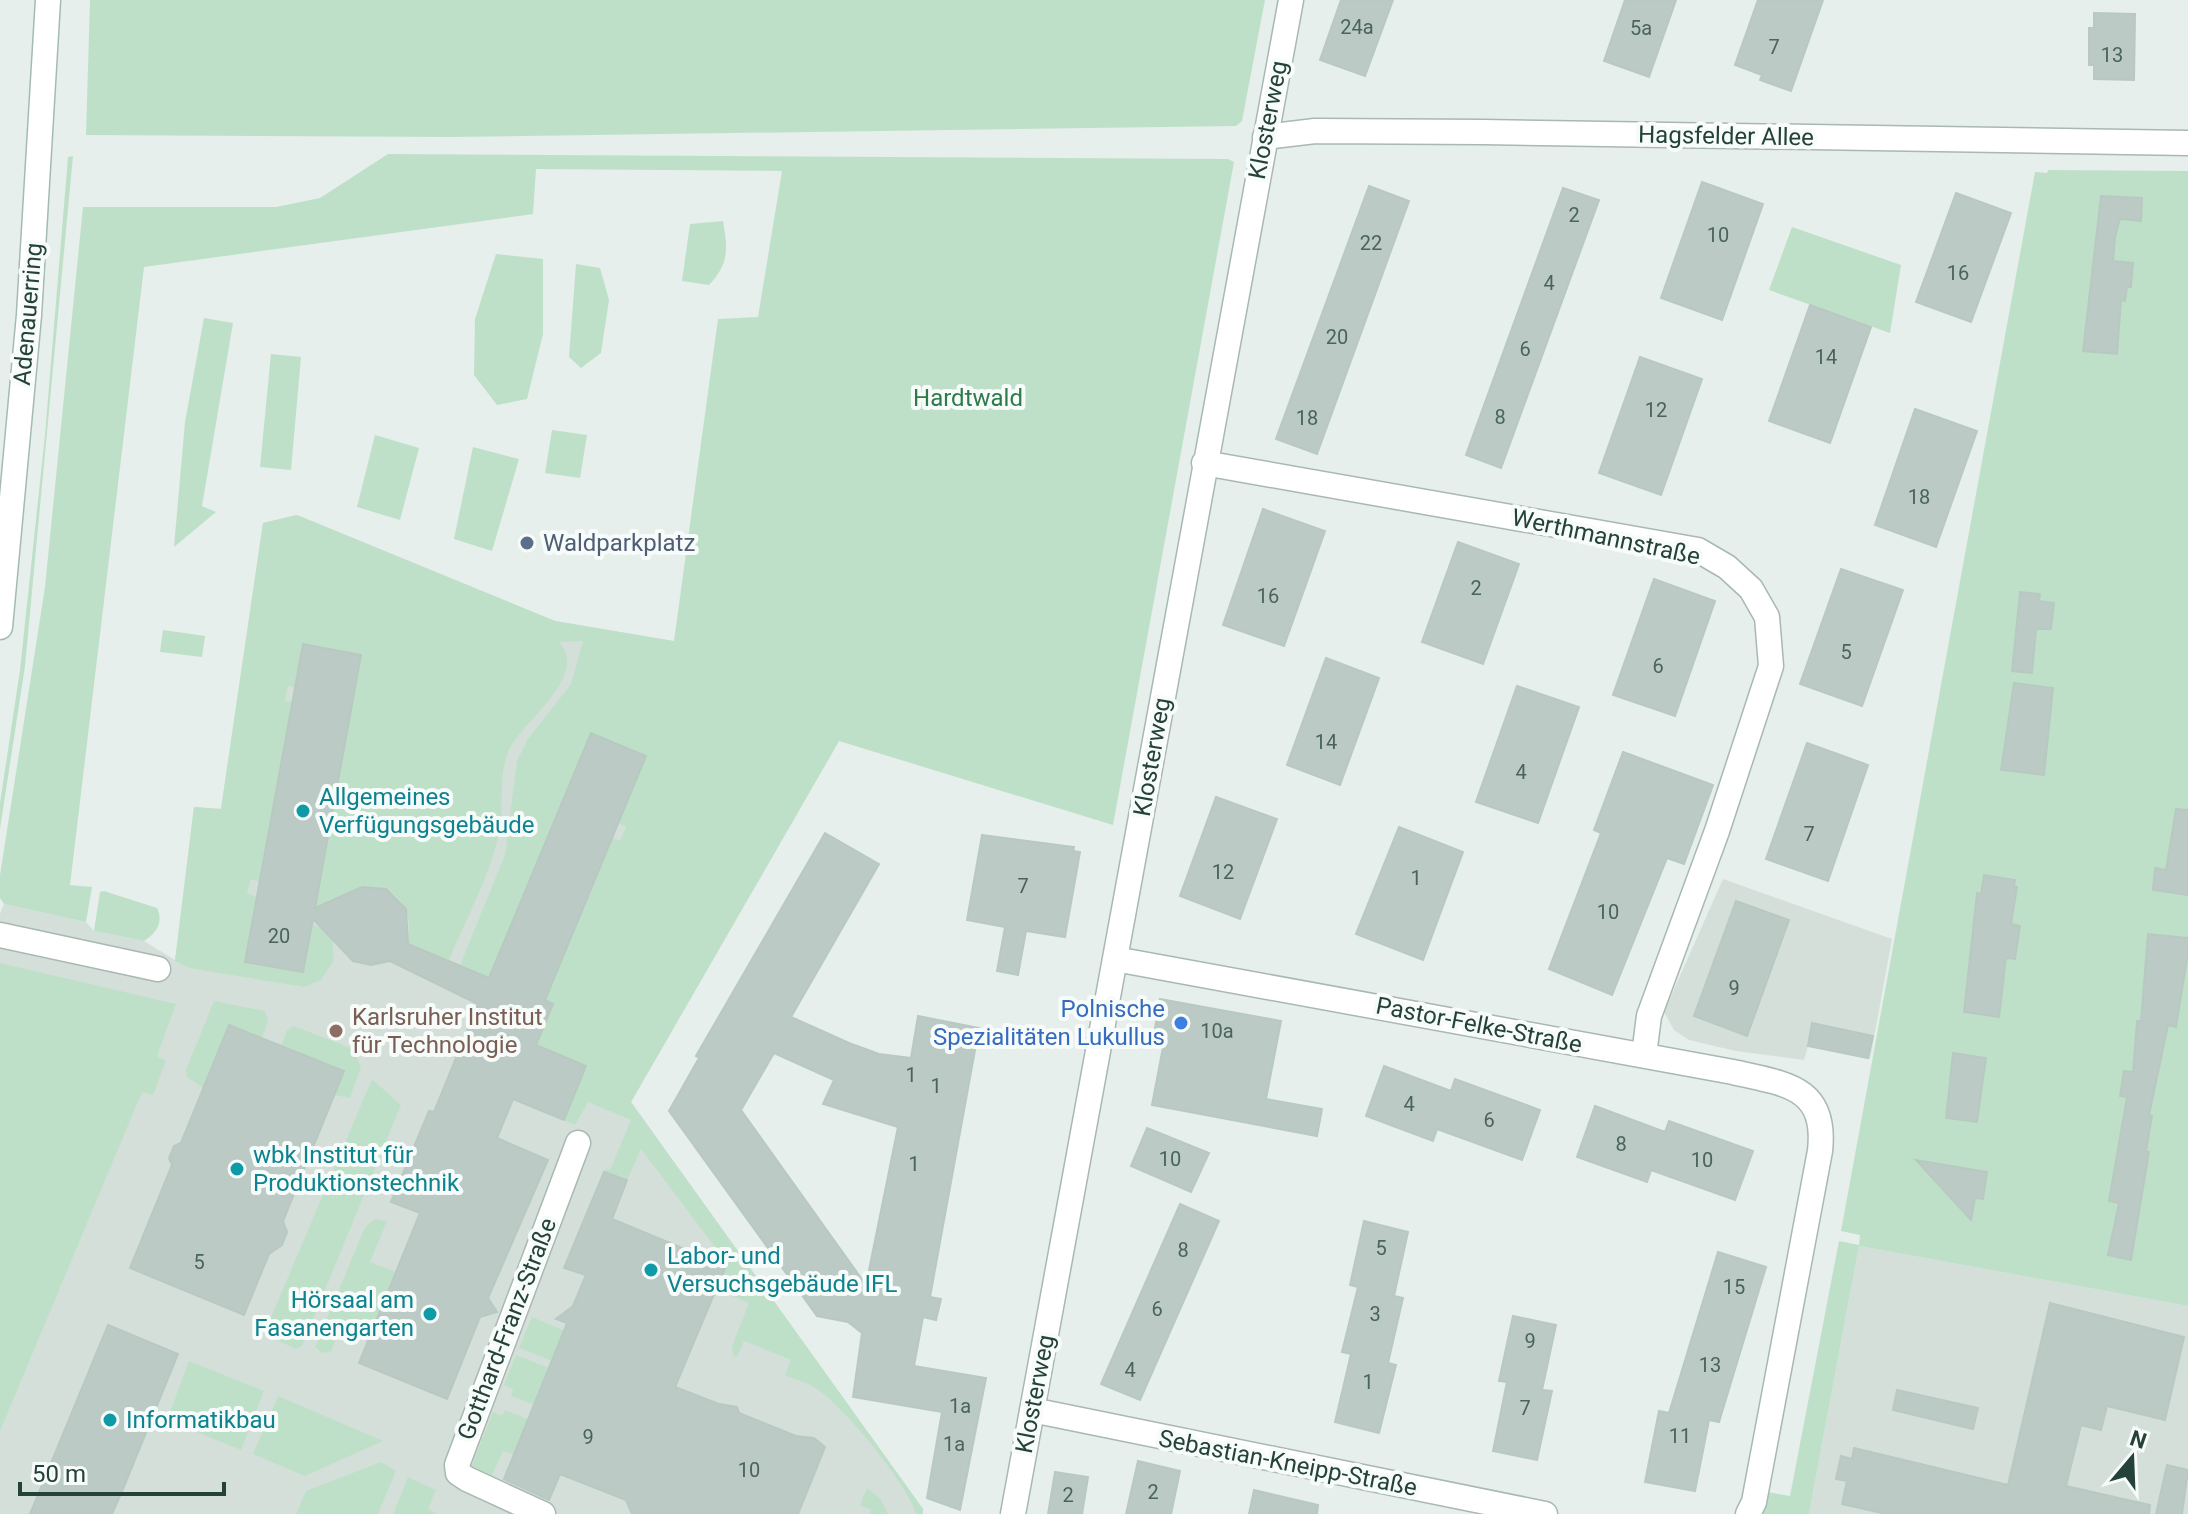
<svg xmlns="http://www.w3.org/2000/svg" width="2188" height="1514" viewBox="0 0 2188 1514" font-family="Roboto,sans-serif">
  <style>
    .built { fill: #d4dfda }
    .green { fill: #bfe0c8 }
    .building { fill: #bbcac4; stroke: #b8c9c2; stroke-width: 2; fill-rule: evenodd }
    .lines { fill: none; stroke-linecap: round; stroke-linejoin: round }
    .street-casing { stroke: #a8b8b2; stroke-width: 27 }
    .secondary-casing { stroke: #a4bbb3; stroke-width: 27 }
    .street { stroke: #fff; stroke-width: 24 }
    .secondary { stroke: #fff; stroke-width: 24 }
    .service-dot { fill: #5c6f8a; stroke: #f7fbf9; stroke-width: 3 }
    .culture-dot { fill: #0f9aa8; stroke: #f7fbf9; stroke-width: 3 }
    .shop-dot { fill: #3f7fe0; stroke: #f7fbf9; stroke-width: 3 }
    .education-dot { fill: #8d6e63; stroke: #f7fbf9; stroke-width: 3 }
    .labels { text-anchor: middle; stroke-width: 8; stroke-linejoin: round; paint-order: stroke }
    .number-label { font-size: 20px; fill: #4a645c }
    .street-label { font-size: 24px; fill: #24423a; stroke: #f7fbf9 }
    .park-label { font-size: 24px; fill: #2d7a4b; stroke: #f7fbf9 }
    .service-label { font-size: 24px; fill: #4e5e75; stroke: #f7fbf9; text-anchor: start }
    .culture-label { font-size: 24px; fill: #0d838f; stroke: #f7fbf9; text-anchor: start }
    .shop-label { font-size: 24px; fill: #366cbe; stroke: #f7fbf9; text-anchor: end }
    .education-label { font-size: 24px; fill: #785e54; stroke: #f7fbf9; text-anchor: start }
  </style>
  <rect width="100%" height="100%" fill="#e6efeb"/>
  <path class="built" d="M 297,515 L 555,621 L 696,645 L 839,741 L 631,1102 L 923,1509 L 923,1514 L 0,1514 L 0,914 L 4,904 L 86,922 L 94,931 L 144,941 L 175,960 L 194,807 L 221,809 L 263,523 Z
    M 1723,879 L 1892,939 L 1870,1059 L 1808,1046 L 1804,1060 L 1736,1051 L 1689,1040 L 1674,1030 L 1664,1012 Z
    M 1859,1246 L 2188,1306 L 2188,1514 L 1809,1514 Z"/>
  <path class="green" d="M 90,0 L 1265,0 L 1242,121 L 1236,126 L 452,137 L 86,135 Z
    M 388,154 L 1228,159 L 1234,162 L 1113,825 L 839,741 L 631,1102 L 923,1509 L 923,1514 L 916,1514 C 907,1483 842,1404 814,1387 C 805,1382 794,1379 785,1375 L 791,1360 L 744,1341 L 737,1357 L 733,1355 L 732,1346 L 749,1303 L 716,1289 L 727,1263 L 641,1149 L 627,1180 L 605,1174 L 605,1169 L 610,1170 L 631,1120 L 588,1102 L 575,1125 L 564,1120 L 586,1066 L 528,1042 L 612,838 L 620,841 L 626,827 L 618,823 L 646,756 L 590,734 L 489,978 L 460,965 L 505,855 L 517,761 L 528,739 L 571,684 L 583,641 L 559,642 C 590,676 523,720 509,750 C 497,778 505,806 499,834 C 489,877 466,920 449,960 L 406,943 C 414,920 406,901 386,889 C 360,883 346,891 333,913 L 315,905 L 361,655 L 303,645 L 295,687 L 288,686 L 285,701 L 292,702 L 259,882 L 251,879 L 247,893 L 256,897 L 245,961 L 302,972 L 312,924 L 332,933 L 334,960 L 321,980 L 304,987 L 189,968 L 175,961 L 194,807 L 221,809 L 263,523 L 297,515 L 555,621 L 674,641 L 718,319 L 758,317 L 782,171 L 536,169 L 533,214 L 144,267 L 70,885 L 92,887 L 86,922 L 4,904 L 0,898 L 0,875 L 45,587 L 83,207 L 276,207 L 320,198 Z
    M 73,156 L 25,666 L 0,829 L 0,803 L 20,670 L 45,435 L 68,157 Z
    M 2048,170 L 2188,171 L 2188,1306 L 1859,1246 L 1809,1514 L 1761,1514 L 1767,1492 L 1790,1496 L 1839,1241 L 1859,1245 L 1860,1235 L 1841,1231 L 2035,172 L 2047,173 Z
    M 723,221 C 728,249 729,264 709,285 L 682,281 L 690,224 Z
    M 1792,227 L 1901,265 L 1890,333 L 1769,290 Z
    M 496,254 L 543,259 L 543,334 L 527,399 L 497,405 L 474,375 L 475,319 Z
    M 576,264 L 600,268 L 609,300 L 601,353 L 581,368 L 569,357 Z
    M 204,318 L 233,323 L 202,506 L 216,512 L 174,547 L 185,422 Z
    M 271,354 L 301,357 L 291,470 L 260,467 Z
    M 552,430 L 587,435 L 580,478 L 545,473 Z
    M 375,435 L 419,448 L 400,520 L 357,507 Z
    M 473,447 L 519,459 L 492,551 L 454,539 Z
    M 163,630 L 205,636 L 202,657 L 160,652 Z
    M 104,891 L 157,908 C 164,923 156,933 144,941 L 94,931 L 100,892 Z
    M 0,963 L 176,1004 L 157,1056 L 166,1061 L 153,1095 L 142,1092 L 0,1431 Z
    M 214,1001 L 265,1011 L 268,1021 L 262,1038 L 229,1025 L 203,1088 L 187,1077 L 186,1070 Z
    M 294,1026 L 353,1049 L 361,1067 L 350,1098 L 334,1095 L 343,1071 L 281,1046 L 287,1030 Z
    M 372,1079 L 401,1105 L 302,1346 L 296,1349 L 264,1334 Z
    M 375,1219 L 387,1221 L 370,1262 L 396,1272 L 371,1334 L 343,1322 L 331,1351 L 322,1353 L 315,1347 L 365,1227 Z
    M 532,1317 L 678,1378 L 552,1361 L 519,1348 Z
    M 516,1355 L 549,1368 L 534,1405 L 511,1396 L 513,1389 L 504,1385 Z
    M 189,1361 L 264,1391 L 241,1450 L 167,1420 Z
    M 278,1396 L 383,1441 L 305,1476 L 253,1454 Z
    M 505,1410 L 528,1419 L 514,1455 L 503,1451 L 491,1478 L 474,1471 L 472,1465 L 493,1412 L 502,1416 Z
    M 381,1462 L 396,1471 L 378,1514 L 296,1514 L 306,1491 Z
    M 408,1477 L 436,1490 L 428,1509 L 438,1514 L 393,1514 Z
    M 867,1488 L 880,1498 L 888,1514 L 870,1514 L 871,1510 L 860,1505 Z"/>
  <path class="building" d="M 1341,0 L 1393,0 L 1365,76 L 1320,60 Z
    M 1625,0 L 1676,0 L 1649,77 L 1604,61 Z
    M 1758,0 L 1823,0 L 1791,91 L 1760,80 L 1762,75 L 1735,65 Z
    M 2094,13 L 2135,14 L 2134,80 L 2094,79 L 2094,65 L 2089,65 L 2089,28 L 2094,28 Z
    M 1702,182 L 1763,204 L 1722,320 L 1661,298 Z
    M 1369,186 L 1409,201 L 1317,454 L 1276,439 Z
    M 1563,188 L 1599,200 L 1501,468 L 1466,455 Z
    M 1956,193 L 2011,213 L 1971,322 L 1916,302 Z
    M 2101,196 L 2142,198 L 2141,221 L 2120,219 L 2115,237 L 2113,261 L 2133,263 L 2131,287 L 2127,287 L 2125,301 L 2121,300 L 2117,354 L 2083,351 Z
    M 1810,305 L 1871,327 L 1830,443 L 1769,421 Z
    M 1640,357 L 1702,379 L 1661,495 L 1599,473 Z
    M 1915,409 L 1977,431 L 1936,547 L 1875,525 Z
    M 1263,509 L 1325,531 L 1284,646 L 1223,625 Z
    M 1458,542 L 1519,564 L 1483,664 L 1422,642 Z
    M 1841,569 L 1903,590 L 1862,706 L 1800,684 Z
    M 1654,579 L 1715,601 L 1675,716 L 1613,695 Z
    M 2020,592 L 2040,594 L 2039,601 L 2054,603 L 2051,629 L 2036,629 L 2032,673 L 2012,671 Z
    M 303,644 L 361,655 L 315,908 L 362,887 L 386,889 L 406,909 L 408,944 L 489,978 L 591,733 L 646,756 L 545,1000 L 553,1004 L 536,1045 L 586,1066 L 564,1120 L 513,1099 L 497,1138 L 548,1160 L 488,1298 L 497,1312 L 480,1317 L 447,1399 L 359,1363 L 420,1213 L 391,1202 L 429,1111 L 434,1112 L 478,1004 L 390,961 L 371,965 L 353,961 L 313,919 L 303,972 L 245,962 Z
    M 1326,658 L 1379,678 L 1340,785 L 1287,765 Z
    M 2014,683 L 2053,688 L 2044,775 L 2001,770 Z
    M 1517,686 L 1579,707 L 1538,823 L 1476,802 Z
    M 1807,743 L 1868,765 L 1828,881 L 1766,859 Z
    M 1623,752 L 1713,785 L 1684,864 L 1667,858 L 1612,995 L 1549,969 L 1601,833 L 1594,830 Z
    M 1216,797 L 1277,819 L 1240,919 L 1180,896 Z
    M 2176,809 L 2188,810 L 2188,895 L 2153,890 L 2155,868 L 2166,870 Z
    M 1399,827 L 1463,852 L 1423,960 L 1356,934 Z
    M 825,833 L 879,864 L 791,1017 L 849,1043 L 879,1054 L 911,1058 L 918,1016 L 979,1028 L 930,1297 L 941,1299 L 936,1320 L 923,1317 L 914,1366 L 986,1378 L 960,1510 L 927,1498 L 942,1412 L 853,1397 L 862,1333 L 848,1322 L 817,1316 L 669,1111 L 699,1058 L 696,1056 ZM 774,1053 L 834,1080 L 823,1104 L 898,1127 L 866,1285 L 741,1110 Z
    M 982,835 L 1074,847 L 1073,851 L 1080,852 L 1065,937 L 1026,931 L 1018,975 L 997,971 L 1005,927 L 967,920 Z
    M 1984,875 L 2015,880 L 2014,887 L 2017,887 L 2011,924 L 2020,926 L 2015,959 L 2006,958 L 1999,1017 L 1964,1012 L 1977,893 L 1981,894 Z
    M 1736,901 L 1789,920 L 1747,1036 L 1694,1016 Z
    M 2148,934 L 2188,938 L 2188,953 L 2176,1027 L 2168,1025 L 2149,1115 L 2152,1116 L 2146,1151 L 2149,1152 L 2131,1260 L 2108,1255 L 2119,1203 L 2109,1201 L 2127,1097 L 2120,1096 L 2124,1071 L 2133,1072 L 2137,1021 L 2141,1021 Z
    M 1160,999 L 1281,1021 L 1266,1099 L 1322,1109 L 1317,1136 L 1152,1105 L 1164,1042 L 1153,1040 Z
    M 1812,1023 L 1873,1036 L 1868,1058 L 1808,1046 Z
    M 229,1025 L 344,1071 L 283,1221 L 287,1232 L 282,1245 L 269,1254 L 244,1315 L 130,1268 L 172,1165 L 169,1158 L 174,1146 L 181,1143 Z
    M 1953,1053 L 1986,1058 L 1977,1122 L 1946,1118 Z
    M 1384,1066 L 1451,1091 L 1455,1079 L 1540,1110 L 1522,1160 L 1437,1129 L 1433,1141 L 1366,1116 Z
    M 1595,1106 L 1665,1132 L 1669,1121 L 1753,1151 L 1735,1200 L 1651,1170 L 1647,1182 L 1577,1157 Z
    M 1147,1128 L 1209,1153 L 1191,1192 L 1131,1166 Z
    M 1916,1160 L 1987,1172 L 1983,1199 L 1975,1198 L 1971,1220 Z
    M 604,1172 L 627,1180 L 612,1219 L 726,1266 L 675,1387 L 719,1404 L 737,1407 L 739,1413 L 796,1436 L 814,1438 L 825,1447 L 798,1514 L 632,1514 L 626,1500 L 560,1474 L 549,1500 L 504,1479 L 567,1323 L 556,1319 L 573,1306 L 586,1275 L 564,1268 Z
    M 1180,1204 L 1219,1221 L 1140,1400 L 1101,1384 Z
    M 1364,1221 L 1408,1232 L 1394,1296 L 1403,1298 L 1388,1363 L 1396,1365 L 1379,1433 L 1335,1422 L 1351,1354 L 1342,1352 L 1358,1287 L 1350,1285 Z
    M 1718,1252 L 1766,1267 L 1719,1422 L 1709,1420 L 1695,1491 L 1645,1482 L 1659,1411 L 1669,1413 Z
    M 2050,1303 L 2184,1337 L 2165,1420 L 2107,1406 L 2101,1430 L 2081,1425 L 2066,1486 L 2150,1505 L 2149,1514 L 1886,1514 L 1842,1504 L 1847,1481 L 1836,1479 L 1841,1456 L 1852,1459 L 1854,1448 L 2008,1485 Z
    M 1513,1316 L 1556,1325 L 1542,1390 L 1552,1391 L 1537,1460 L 1493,1451 L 1507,1382 L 1499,1381 Z
    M 108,1325 L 178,1354 L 123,1489 L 112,1514 L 30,1514 Z
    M 1897,1390 L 1978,1408 L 1973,1429 L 1893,1410 Z
    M 1138,1461 L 1180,1471 L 1171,1514 L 1126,1514 Z
    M 2167,1465 L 2188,1470 L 2182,1514 L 2156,1514 Z
    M 1055,1472 L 1088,1477 L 1082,1514 L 1048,1514 Z
    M 1254,1490 L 1318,1505 L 1317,1514 L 1249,1514 Z"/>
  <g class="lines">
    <defs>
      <path id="street" d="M 1265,137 L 1315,131 L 1483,132 L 2188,143
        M 1204,463 L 1698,550 L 1727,567 L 1751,589 L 1767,617 L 1771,666 L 1717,831 L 1649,1016 L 1644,1055
        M 0,935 L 158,969
        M 1115,959 L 1733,1072 C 1785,1084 1827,1086 1820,1151 L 1754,1502 L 1748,1514
        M 1032,1410 L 1545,1514
        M 543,1514 L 467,1479 L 458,1473 L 457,1465 L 578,1143
        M 1013,1514 L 1291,0"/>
      <path id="secondary" d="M 0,627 L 29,315 L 48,0"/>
    </defs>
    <use href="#street" class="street-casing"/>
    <use href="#secondary" class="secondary-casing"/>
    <use href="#street" class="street"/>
    <use href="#secondary" class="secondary"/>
  </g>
  <circle class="service-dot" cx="527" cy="543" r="8"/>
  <g class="culture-dot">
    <circle cx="303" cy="811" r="8"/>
    <circle cx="237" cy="1169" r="8"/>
    <circle cx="651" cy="1270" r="8"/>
    <circle cx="430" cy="1314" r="8"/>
    <circle cx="110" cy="1420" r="8"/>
  </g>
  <circle class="shop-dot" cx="1181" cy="1023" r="8"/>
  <circle class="education-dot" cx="336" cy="1031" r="8"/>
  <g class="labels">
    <g class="number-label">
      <text x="1357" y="34">24a</text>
      <text x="1641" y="35">5a</text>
      <text x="1774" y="54">7</text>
      <text x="2112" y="62">13</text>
      <text x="1574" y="222">2</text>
      <text x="1718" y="242">10</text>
      <text x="1371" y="250">22</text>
      <text x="1958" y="280">16</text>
      <text x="1549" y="290">4</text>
      <text x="1337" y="344">20</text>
      <text x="1525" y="356">6</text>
      <text x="1826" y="364">14</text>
      <text x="1656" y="417">12</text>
      <text x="1500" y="424">8</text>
      <text x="1307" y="425">18</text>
      <text x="1919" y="504">18</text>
      <text x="1476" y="595">2</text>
      <text x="1268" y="603">16</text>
      <text x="1846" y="659">5</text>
      <text x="1658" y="673">6</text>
      <text x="1326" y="749">14</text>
      <text x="1521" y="779">4</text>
      <text x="1809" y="841">7</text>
      <text x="1223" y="879">12</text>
      <text x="1416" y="885">1</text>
      <text x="1023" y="893">7</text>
      <text x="1608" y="919">10</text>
      <text x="279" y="943">20</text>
      <text x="1734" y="995">9</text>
      <text x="1217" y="1038">10a</text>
      <text x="911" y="1082">1</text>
      <text x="936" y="1093">1</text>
      <text x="1409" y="1111">4</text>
      <text x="1489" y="1127">6</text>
      <text x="1621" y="1151">8</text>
      <text x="1170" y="1166">10</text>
      <text x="1702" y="1167">10</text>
      <text x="914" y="1171">1</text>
      <text x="1381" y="1255">5</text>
      <text x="1183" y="1257">8</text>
      <text x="199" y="1269">5</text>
      <text x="1734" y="1294">15</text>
      <text x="1157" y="1316">6</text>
      <text x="1375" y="1321">3</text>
      <text x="1530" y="1348">9</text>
      <text x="1710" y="1372">13</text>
      <text x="1130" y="1377">4</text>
      <text x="1368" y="1389">1</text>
      <text x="960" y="1413">1a</text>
      <text x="1525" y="1415">7</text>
      <text x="1680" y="1443">11</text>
      <text x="588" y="1444">9</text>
      <text x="954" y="1451">1a</text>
      <text x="749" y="1477">10</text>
      <text x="1153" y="1499">2</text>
      <text x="1068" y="1502">2</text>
    </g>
    <g class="street-label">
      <text transform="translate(1268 120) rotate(-79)" y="8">Klosterweg</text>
      <text transform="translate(1726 136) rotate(1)" y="8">Hagsfelder Allee</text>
      <text transform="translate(28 314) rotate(-85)" y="8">Adenauerring</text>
      <text transform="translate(1606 537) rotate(12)" y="8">Werthmannstraße</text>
      <text transform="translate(1152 757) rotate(-80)" y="8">Klosterweg</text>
      <text transform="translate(1479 1025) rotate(11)" y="8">Pastor-Felke-Straße</text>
      <text transform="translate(507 1329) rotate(-69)" y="8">Gotthard-Franz-Straße</text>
      <text transform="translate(1035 1394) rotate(-79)" y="8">Klosterweg</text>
      <text transform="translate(1288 1463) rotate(11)" y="8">Sebastian-Kneipp-Straße</text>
    </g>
    <g class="park-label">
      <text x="968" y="406">Hardtwald</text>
    </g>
    <g class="service-label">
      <text x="543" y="551">Waldparkplatz</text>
    </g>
    <g class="culture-label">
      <text x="319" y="805">Allgemeines<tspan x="319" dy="28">Verfügungsgebäude</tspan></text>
      <text x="253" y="1163">wbk Institut für<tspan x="253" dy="28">Produktionstechnik</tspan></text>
      <text x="667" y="1264">Labor- und<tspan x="667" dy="28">Versuchsgebäude IFL</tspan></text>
      <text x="414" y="1308" text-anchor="end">Hörsaal am<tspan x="414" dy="28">Fasanengarten</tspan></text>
      <text x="126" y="1428">Informatikbau</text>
    </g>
    <g class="shop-label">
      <text x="1165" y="1017">Polnische<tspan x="1165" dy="28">Spezialitäten Lukullus</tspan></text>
    </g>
    <g class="education-label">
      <text x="352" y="1025">Karlsruher Institut<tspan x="352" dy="28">für Technologie</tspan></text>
    </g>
  </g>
  <g transform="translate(2132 1458) rotate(19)" stroke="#f7fbf9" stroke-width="6" paint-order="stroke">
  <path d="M0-6L14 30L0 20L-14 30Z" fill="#24423a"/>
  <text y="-12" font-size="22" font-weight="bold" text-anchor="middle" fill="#24423a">N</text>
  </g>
  <path d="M20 1482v12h204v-12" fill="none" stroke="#24423a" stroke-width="4"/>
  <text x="32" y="1482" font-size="24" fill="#24423a" stroke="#f7fbf9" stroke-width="6" paint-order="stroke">50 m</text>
</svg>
